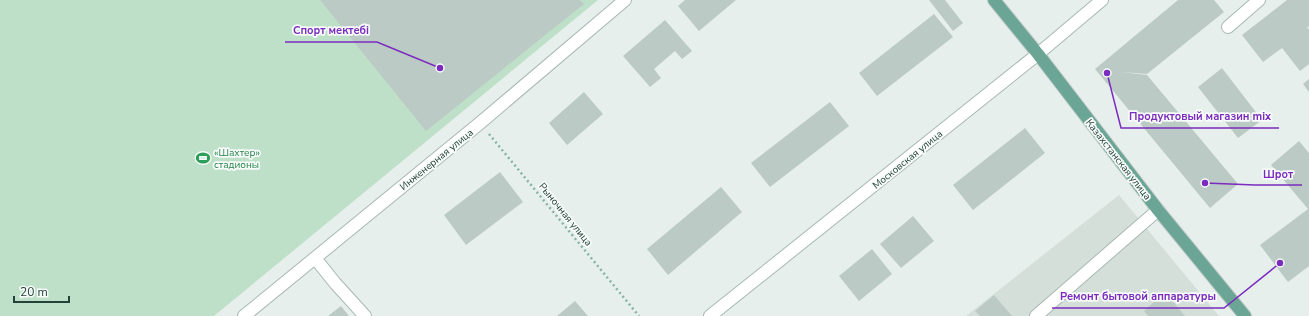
<svg xmlns="http://www.w3.org/2000/svg" width="1309" height="316" viewBox="0 0 1309 316" font-family="'Nunito Sans',sans-serif">
  <style>
    .built { fill: #d4dfda }
    .park { fill: #bfe0c8 }
    .building { fill: #bbcac4 }
    .lines { fill: none; stroke-linecap: round; stroke-linejoin: round }
    .minor-casing { stroke: #a8b8b2; stroke-width: 14 }
    .major-casing { stroke: #c2cac8; stroke-width: 14 }
    .path { stroke: #86b3a5; stroke-width: 2.5; stroke-dasharray: 2 3; stroke-linecap: butt }
    .minor { stroke: #fff; stroke-width: 12 }
    .major { stroke: #6aa596; stroke-width: 12 }
    .labels { text-anchor: middle; stroke-width: 3.5; stroke-linejoin: round; paint-order: stroke }
    .leisure-label { font-size: 10px; fill: #27864d; stroke: #f7fbf9; text-anchor: start }
    .street-label { font-size: 10px; fill: #24423a; stroke: #f7fbf9 }
    .leader { fill: none; stroke: #7b2cbf; stroke-width: 1.5 }
    .callout-dot { fill: #7b2cbf; stroke: #f7fbf9; stroke-width: 1.5 }
    .callout-label { font-size: 11px; text-anchor: middle; font-weight: bold; fill: #7b2cbf; stroke: #f7fbf9; stroke-width: 3.5; stroke-linejoin: round; paint-order: stroke }
  </style>
  <rect width="100%" height="100%" fill="#e6efeb"/>
  <path class="built" d="M 1119,195 L 1219,316 L 966,316 Z"/>
  <path class="park" d="M 0,0 L 598,0 L 214,316 L 0,316 Z"/>
  <path class="building" d="M 320,0 L 580,0 L 584,4 L 426,131 Z
    M 685,0 L 736,0 L 699,31 L 678,6 Z
    M 929,0 L 945,0 L 963,23 L 953,31 Z
    M 1178,0 L 1214,0 L 1224,12 L 1147,74 L 1121,72 L 1147,75 L 1238,184 L 1210,208 L 1095,69 Z
    M 1287,0 L 1309,0 L 1309,26 L 1307,28 L 1309,29 L 1309,64 L 1300,71 L 1282,48 L 1263,62 L 1242,35 Z
    M 934,14 L 953,37 L 877,96 L 859,73 Z
    M 665,20 L 692,51 L 682,59 L 675,51 L 654,69 L 661,78 L 650,87 L 623,56 Z
    M 1222,68 L 1262,120 L 1238,138 L 1198,87 Z
    M 1309,79 L 1309,92 L 1303,84 Z
    M 584,92 L 603,114 L 567,145 L 549,123 Z
    M 830,102 L 849,126 L 770,187 L 751,163 Z
    M 1025,128 L 1045,153 L 973,210 L 953,185 Z
    M 1299,141 L 1309,153 L 1309,266 L 1288,282 L 1260,245 L 1308,209 L 1271,165 Z
    M 500,172 L 523,202 L 466,245 L 444,215 Z
    M 721,187 L 742,212 L 668,275 L 647,249 Z
    M 913,216 L 934,241 L 901,268 L 880,244 Z
    M 872,249 L 892,274 L 859,301 L 839,276 Z
    M 1165,292 L 1185,316 L 1148,316 L 1144,311 Z
    M 994,295 L 1012,316 L 980,316 L 975,311 Z
    M 575,301 L 588,316 L 557,316 Z
    M 341,306 L 349,316 L 328,316 Z"/>
  <g class="lines">
    <defs>
      <path id="minor" d="M 1228,27 L 1259,0
        M 315,258 L 335,283 L 365,316
        M 244,316 L 480,123 L 625,0
        M 710,316 L 1038,54 L 1102,0
        M 1036,316 L 1158,210"/>
      <path id="major" d="M 994,0 L 1038,54 L 1158,210 L 1245,316"/>
    </defs>
    <use href="#minor" class="minor-casing"/>
    <use href="#major" class="major-casing"/>
    <path class="path" d="M 489,134 L 639,316"/>
    <use href="#minor" class="minor"/>
    <use href="#major" class="major"/>
  </g>
  <defs>
    <symbol id="stadium-bare" viewBox="-9 -9 18 18"><path d="M0-5a6.5 5 0 1 0 0 10a6.5 5 0 1 0 0-10ZM-3.5-1.8h7v3.6h-7Z" fill="#2e9e5b" stroke="#f7fbf9" stroke-width="2.5" paint-order="stroke"/></symbol>
  </defs>
  <g fill-rule="evenodd">
    <use href="#stadium-bare" x="193" y="148" width="20" height="20"/>
  </g>
  <g class="labels">
    <g class="leisure-label">
      <text x="214" y="156">«Шахтер»<tspan x="214" dy="12">стадионы</tspan></text>
    </g>
    <g class="street-label">
      <text transform="translate(436 159) rotate(-39)" y="4">Инженерная улица</text>
      <text transform="translate(907 159) rotate(-39)" y="4">Московская улица</text>
      <text transform="translate(1119 159) rotate(52)" y="4">Казахстанская улица</text>
      <text transform="translate(566 214) rotate(51)" y="4">Рыночная улица</text>
    </g>
  </g>
  <path class="leader" d="M440 68L377 42H285M1107 73L1121 128H1279M1205 183L1255 185H1302M1280 263L1224 308H1052"/>
  <g class="callout-dot">
    <circle cx="440" cy="68" r="4"/>
    <circle cx="1107" cy="73" r="4"/>
    <circle cx="1205" cy="183" r="4"/>
    <circle cx="1280" cy="263" r="4"/>
  </g>
  <g class="callout-label">
    <text x="331" y="34">Спорт мектебі</text>
    <text x="1200" y="120">Продуктовый магазин mix</text>
    <text x="1278" y="178">Шрот</text>
    <text x="1138" y="300">Ремонт бытовой аппаратуры</text>
  </g>
  <path d="M14 296v6h55v-6" fill="none" stroke="#24423a" stroke-width="2"/>
  <text x="20" y="296" font-size="12" fill="#24423a" stroke="#f7fbf9" stroke-width="3" paint-order="stroke">20 m</text>
</svg>
